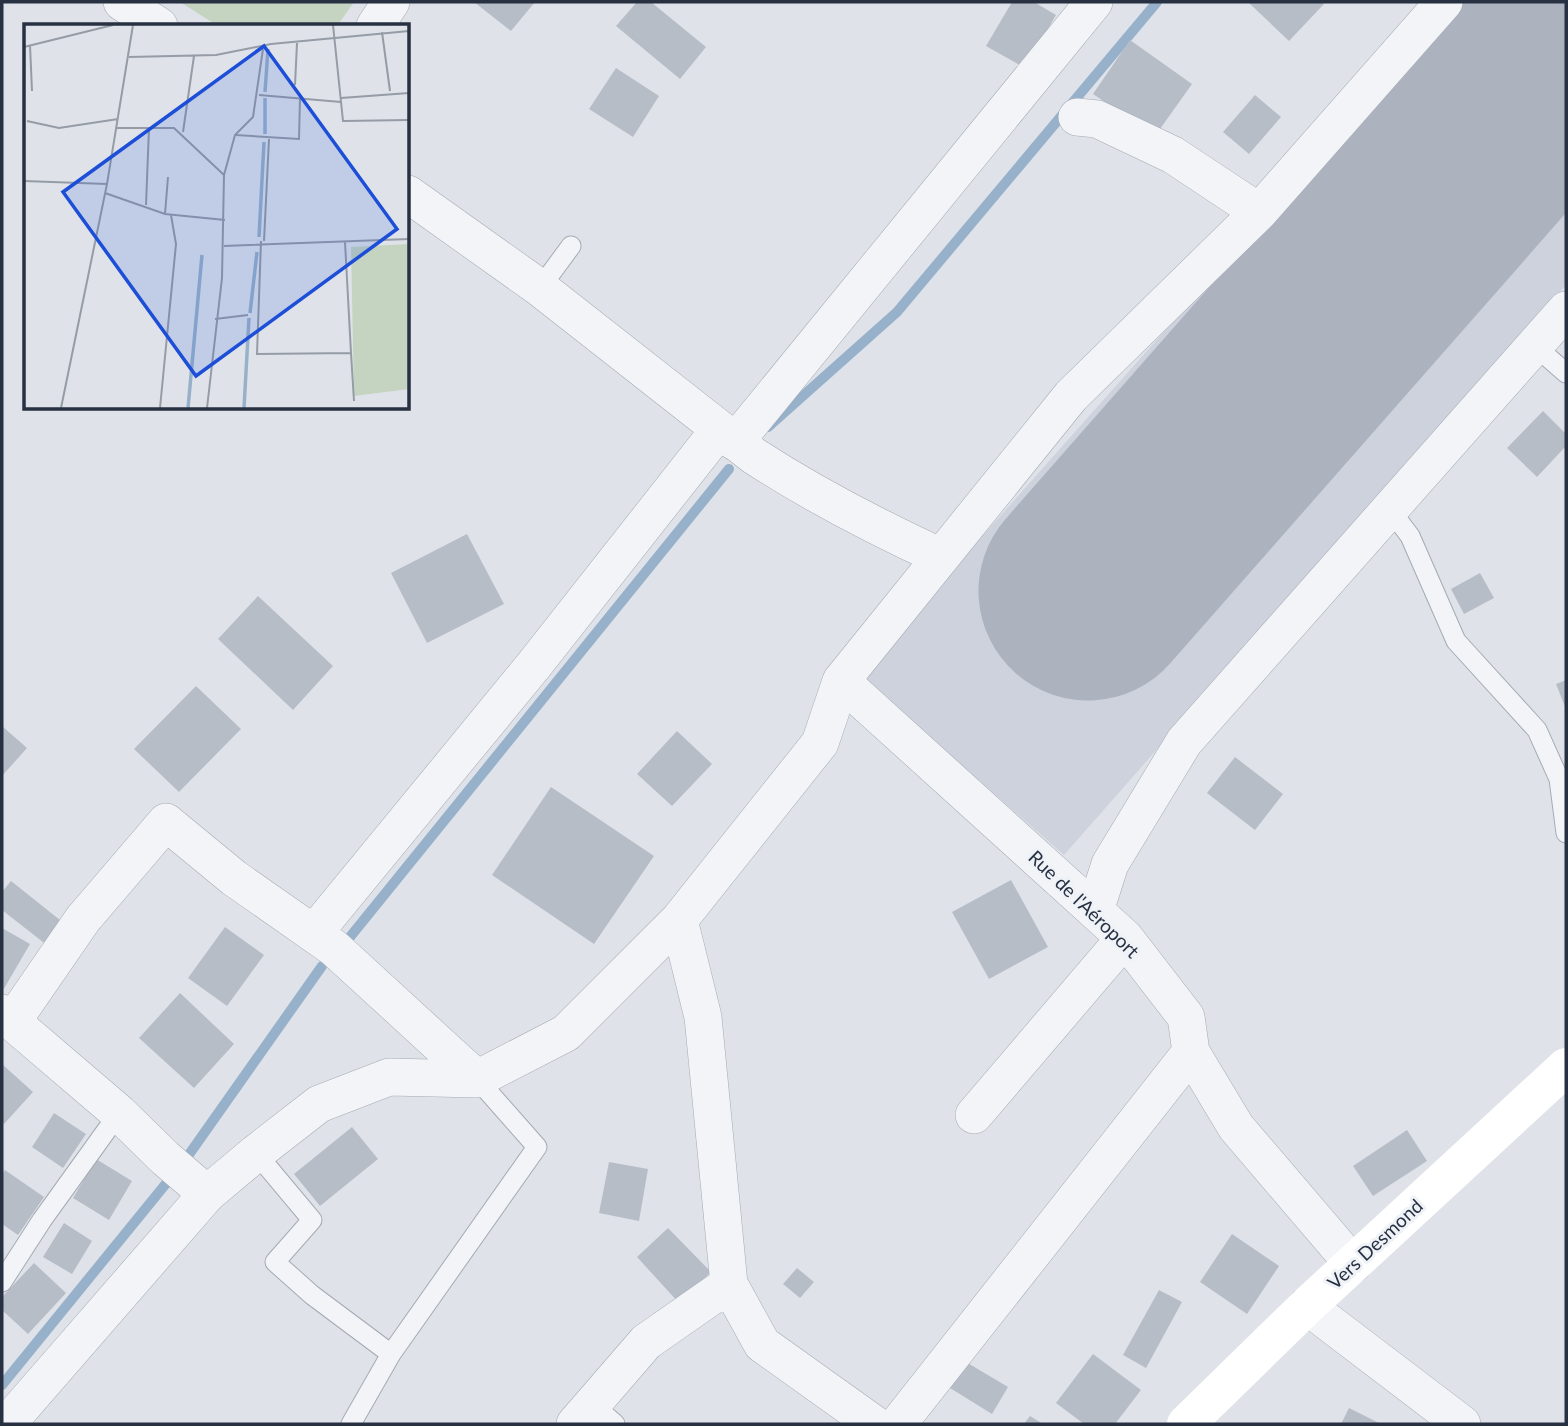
<svg xmlns="http://www.w3.org/2000/svg" width="1568" height="1426" viewBox="0 0 1568 1426" font-family="Lato,sans-serif">
  <style>
    .built { fill: #cdd2dc }
    .green { fill: #c5d4c0 }
    .lines { fill: none; stroke-linecap: round; stroke-linejoin: round }
    .stream { stroke: #98b1cb; stroke-width: 10 }
    .runway { stroke: #acb3be; stroke-width: 219 }
    .building { fill: #b6bdc7 }
    .lane-casing { stroke: #a4aab4; stroke-width: 21 }
    .street-casing { stroke: #a4aab4; stroke-width: 38 }
    .lane { stroke: #f2f4f7; stroke-width: 19 }
    .street { stroke: #f2f4f7; stroke-width: 37 }
    .secondary { stroke: #fff; stroke-width: 38 }
    .labels { text-anchor: middle; stroke-width: 6; stroke-linejoin: round; paint-order: stroke }
    .street-label { font-size: 19px; fill: #273142; stroke: #eff2f7 }
    .inset-river { fill: none; stroke: #98b1cb; stroke-width: 3.5 }
    .inset-road { fill: none; stroke: #959ca6; stroke-width: 2 }
    .view { fill: #1d4ed8; fill-opacity: 0.15; stroke: #1d4ed8; stroke-width: 3.5 }
    .inset-edge { fill: none; stroke: #273142; stroke-width: 3.5 }
  </style>
  <rect width="100%" height="100%" fill="#dfe3e9"/>
  <path class="built" d="M 1457,2 L 1566,2 L 1566,285 L 1064,855 L 859,675 Z"/>
  <path class="green" d="M 180,2 L 354,2 L 337,26 L 218,26 Z"/>
  <g class="lines">
    <path class="stream" d="M 768,427 L 897,312 L 1157,2
      M 350,937 L 729,469
      M 183,1163 L 322,966
      M 2,1385 L 173,1175"/>
    <path class="runway" d="M 1088,591 L 1566,47"/>
  </g>
  <path class="building" d="M 474,2 L 535,2 L 511,31 Z
    M 637,2 L 651,2 L 706,47 L 680,79 L 616,26 Z
    M 1012,2 L 1034,2 L 1056,15 L 1025,68 L 986,46 Z
    M 1248,2 L 1321,2 L 1324,4 L 1289,41 Z
    M 1130,40 L 1192,84 L 1155,136 L 1093,94 Z
    M 616,68 L 659,96 L 633,137 L 589,109 Z
    M 1255,95 L 1281,117 L 1249,154 L 1223,132 Z
    M 1543,411 L 1566,434 L 1566,446 L 1537,477 L 1507,448 Z
    M 467,534 L 504,604 L 427,643 L 391,573 Z
    M 1480,573 L 1494,598 L 1464,614 L 1451,589 Z
    M 258,596 L 333,666 L 293,710 L 218,639 Z
    M 1566,680 L 1566,709 L 1556,684 Z
    M 196,686 L 241,729 L 179,792 L 134,749 Z
    M 2,726 L 27,748 L 2,776 Z
    M 677,731 L 712,764 L 672,806 L 637,774 Z
    M 1235,757 L 1283,794 L 1255,830 L 1207,793 Z
    M 551,787 L 654,856 L 594,944 L 492,875 Z
    M 1011,880 L 1048,947 L 989,979 L 952,912 Z
    M 11,881 L 65,924 L 48,946 L 2,910 L 2,892 Z
    M 225,927 L 264,955 L 227,1006 L 188,978 Z
    M 2,928 L 30,944 L 2,992 Z
    M 180,993 L 234,1044 L 194,1088 L 139,1038 Z
    M 2,1064 L 33,1092 L 4,1124 L 2,1121 Z
    M 54,1113 L 86,1134 L 63,1168 L 32,1147 Z
    M 352,1127 L 378,1159 L 320,1206 L 294,1174 Z
    M 1407,1130 L 1427,1161 L 1373,1196 L 1353,1166 Z
    M 96,1159 L 132,1181 L 109,1220 L 73,1198 Z
    M 609,1162 L 648,1169 L 639,1221 L 599,1213 Z
    M 5,1170 L 44,1197 L 18,1235 L 2,1224 L 2,1175 Z
    M 64,1223 L 92,1241 L 72,1274 L 43,1257 Z
    M 668,1228 L 711,1272 L 679,1303 L 637,1257 Z
    M 1232,1234 L 1279,1266 L 1247,1314 L 1200,1282 Z
    M 34,1263 L 66,1293 L 28,1334 L 2,1310 L 2,1297 Z
    M 797,1268 L 814,1282 L 800,1298 L 783,1284 Z
    M 1159,1290 L 1182,1302 L 1146,1368 L 1123,1355 Z
    M 1093,1354 L 1141,1390 L 1115,1424 L 1084,1424 L 1056,1403 Z
    M 966,1362 L 1008,1387 L 992,1414 L 950,1388 Z
    M 1349,1408 L 1381,1424 L 1341,1424 Z
    M 1030,1416 L 1043,1424 L 1024,1424 Z"/>
  <g class="lines">
    <defs>
      <path id="lane" d="M 540,288 L 571,246
        M 1535,346 L 1566,373
        M 1391,511 L 1410,536 L 1456,641 L 1537,730 L 1559,779 L 1566,833
        M 256,1153 L 312,1220 L 275,1262 L 312,1295 L 391,1354
        M 2,1282 L 42,1220 L 119,1113
        M 592,1404 L 615,1424
        M 351,1424 L 391,1354 L 537,1147 L 477,1079"/>
      <path id="street" d="M 122,2 L 159,26
        M 375,26 L 391,2
        M 1077,117 L 1097,119 L 1173,155 L 1259,212
        M 408,194 L 540,288 L 754,456 C 814,495 876,527 941,557
        M 735,442 L 1094,2
        M 841,681 L 1125,938 L 1186,1017 L 1191,1052 L 1236,1127 L 1353,1264
        M 1095,911 L 1110,864 L 1184,742 L 1566,310
        M 679,920 L 703,1017 L 729,1284 L 762,1344 L 874,1424
        M 314,933 L 534,665 L 719,430
        M 2,1013 L 119,1113 L 165,1158 L 207,1194
        M 12,1022 L 83,919 L 166,822 L 234,878 L 334,948 L 477,1079
        M 974,1115 L 1125,938
        M 1307,1306 L 1462,1424
        M 14,1416 L 207,1194 L 256,1153 L 319,1104 L 389,1077 L 477,1079 L 566,1033 L 679,920 L 820,743 L 841,681 L 1071,396 L 1259,212 L 1444,2
        M 575,1424 L 646,1342 L 729,1284
        M 898,1424 L 1191,1052"/>
    </defs>
    <use href="#lane" class="lane-casing"/>
    <use href="#street" class="street-casing"/>
    <use href="#lane" class="lane"/>
    <use href="#street" class="street"/>
    <path class="secondary" d="M 1186,1424 L 1307,1306 L 1566,1067"/>
  </g>
  <g class="labels">
    <g class="street-label">
      <text transform="translate(1084 904) rotate(44)" y="7">Rue de l'Aéroport</text>
      <text transform="translate(1375 1244) rotate(-43)" y="7">Vers Desmond</text>
    </g>
  </g>
  <g transform="translate(24 24)">
    <rect width="385" height="385" fill="#dfe3e9"/>
    <path d="M 385,220 L 385,365 L 330,372 L 327,223 Z" fill="#c5d4c0"/>
    <path class="inset-river" d="M 241,68 L 244,25M 241,74 L 241,110M 235,213 L 240,118M 226,289 L 233,228M 164,384 L 178,231M 220,384 L 225,294"/>
    <path class="inset-road" d="M 309,1 L 319,97 L 385,96M 358,8 L 366,67M 6,21 L 8,67M 0,23 L 89,1M 105,33 L 192,31 L 247,20 L 385,7M 271,61 L 273,19M 235,71 L 317,78M 317,74 L 385,69M 3,97 L 35,104 L 94,95M 93,104 L 150,104 L 200,151M 159,108 L 170,32M 212,111 L 275,115 L 276,75M 0,157 L 83,160M 81,169 L 141,190 L 201,196M 122,181 L 125,104M 141,190 L 144,153M 237,217 L 233,330 L 327,329 L 330,377M 240,217 L 245,115M 321,218 L 327,329M 200,222 L 385,215M 191,295 L 224,291M 37,384 L 83,160 L 109,1M 136,384 L 152,220 L 147,191M 183,384 L 198,254 L 200,151 L 211,111 L 229,93 L 239,25"/>
    <path class="view" d="M 240,22 L 373,205 L 172,352 L 39,168 Z"/>
    <rect width="385" height="385" class="inset-edge"/>
  </g>
  <rect width="1568" height="1426" fill="none" stroke="#273142" stroke-width="7"/>
</svg>
